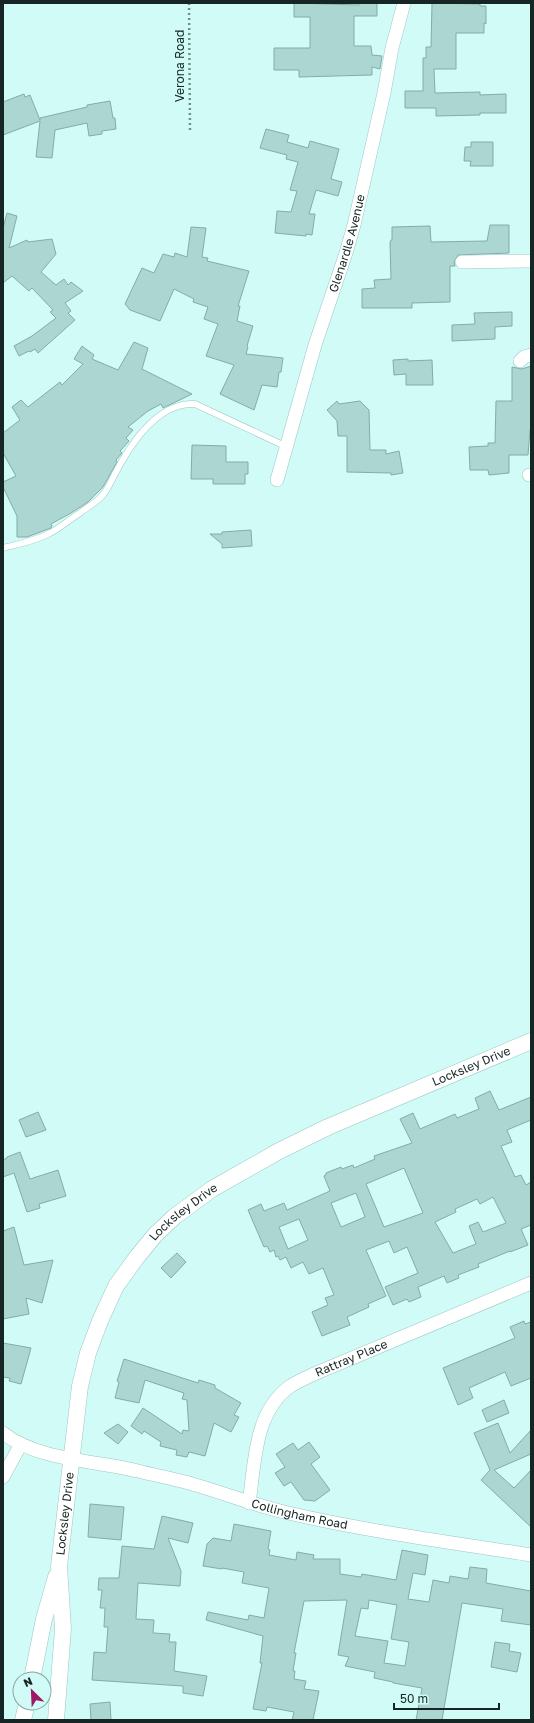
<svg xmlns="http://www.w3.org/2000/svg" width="534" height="1723" viewBox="0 0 534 1723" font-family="'Golos Text',sans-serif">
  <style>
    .building { fill: #acd6d1; stroke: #84aca8; fill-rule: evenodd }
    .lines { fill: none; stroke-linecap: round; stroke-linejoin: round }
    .service-casing { stroke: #9dc7c2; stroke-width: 7 }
    .minor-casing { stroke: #9dc7c2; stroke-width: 14 }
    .tertiary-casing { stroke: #9dc7c2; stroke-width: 17 }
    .path { stroke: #718f8b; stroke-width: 2.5; stroke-dasharray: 2 3; stroke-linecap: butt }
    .service { stroke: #fff; stroke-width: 6 }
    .minor { stroke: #fff; stroke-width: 13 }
    .tertiary { stroke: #fff; stroke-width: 16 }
    .labels { text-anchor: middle; stroke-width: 3; stroke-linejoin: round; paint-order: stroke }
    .street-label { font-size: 12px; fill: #152624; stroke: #d0fbf6 }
  </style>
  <rect width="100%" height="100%" fill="#d0fbf6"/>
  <path class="building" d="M 294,3 L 359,5 L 359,3 L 377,3 L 377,16 L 354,16 L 354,46 L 371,46 L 372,55 L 382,56 L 380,69 L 372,67 L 372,75 L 299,77 L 299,70 L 274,70 L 274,48 L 310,48 L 310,17 L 294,17 Z
    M 432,3 L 480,4 L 480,6 L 486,6 L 486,24 L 484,23 L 484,33 L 456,33 L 456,69 L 434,69 L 435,93 L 480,92 L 480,95 L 506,94 L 506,113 L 480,113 L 480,115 L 436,116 L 436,108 L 405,108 L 405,91 L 423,91 L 423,58 L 426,58 L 426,47 L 431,47 Z
    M 24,94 L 25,97 L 30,95 L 40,120 L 40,118 L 87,107 L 87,105 L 110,101 L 113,118 L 115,118 L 116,129 L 102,131 L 102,134 L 89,136 L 87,123 L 55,130 L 52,158 L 36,157 L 40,121 L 3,135 L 3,102 Z
    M 266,129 L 289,135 L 287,142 L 308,148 L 310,141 L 339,149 L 331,179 L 342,182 L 338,196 L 316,190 L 309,214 L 315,214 L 312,235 L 306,234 L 306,236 L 275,233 L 277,211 L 291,212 L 297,191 L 290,190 L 298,162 L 286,159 L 287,155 L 260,148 Z
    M 471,142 L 493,142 L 493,166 L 470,166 L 471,161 L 464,161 L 465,147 L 471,147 Z
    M 7,213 L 17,216 L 9,248 L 27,240 L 28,242 L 52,239 L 56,254 L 41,272 L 56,285 L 64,279 L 68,285 L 71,282 L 83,291 L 65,303 L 71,311 L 68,313 L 75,320 L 38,353 L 35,349 L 30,352 L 29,351 L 19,356 L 14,346 L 32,336 L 56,318 L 50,312 L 53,310 L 32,288 L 29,291 L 12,276 L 3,283 L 3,228 Z
    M 490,225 L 509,225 L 509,253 L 458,255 L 454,262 L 455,266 L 450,266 L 450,302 L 412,303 L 412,308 L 362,308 L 362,289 L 375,288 L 374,280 L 391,279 L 390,243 L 391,240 L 392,240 L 392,227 L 430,226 L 431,242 L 487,241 Z
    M 191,227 L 206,228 L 202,257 L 208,258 L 207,261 L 249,271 L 238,306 L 240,306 L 237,321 L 253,326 L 247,346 L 248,347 L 246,354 L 283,358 L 281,372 L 279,372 L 277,387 L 262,385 L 254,410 L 220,394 L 234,365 L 206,356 L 218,324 L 204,319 L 208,307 L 193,302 L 194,299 L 174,289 L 160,321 L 130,310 L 125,304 L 142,268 L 154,273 L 163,254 L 174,257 L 175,253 L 187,257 Z
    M 512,312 L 512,326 L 495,327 L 495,339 L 452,341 L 452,325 L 475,324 L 474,313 Z
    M 134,342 L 148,348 L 142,369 L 192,394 L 163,408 L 161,404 L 148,411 L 128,427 L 133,430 L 126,438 L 129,441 L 120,451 L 122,453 L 116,460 L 117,462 L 103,487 L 88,502 L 71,513 L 51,524 L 52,526 L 51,528 L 27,537 L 17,537 L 17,516 L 3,487 L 3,482 L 16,476 L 3,453 L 3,433 L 20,420 L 12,407 L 21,400 L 28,407 L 60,382 L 62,385 L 83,364 L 74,359 L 82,346 L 94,355 L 92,359 L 118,370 Z
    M 408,359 L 408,361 L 432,360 L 433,385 L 406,385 L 406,374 L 394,375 L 393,360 Z
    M 531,366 L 531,430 L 530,430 L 528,455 L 509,455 L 509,473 L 489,475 L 488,470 L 470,470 L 469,447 L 488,446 L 488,443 L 495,443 L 496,401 L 512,401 L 512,367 L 522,369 Z
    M 337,401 L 339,404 L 360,401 L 369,410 L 370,450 L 386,450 L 386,454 L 399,451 L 403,473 L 391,475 L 391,473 L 347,472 L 347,436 L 338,436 L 337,421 L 327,410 Z
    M 192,445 L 226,446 L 226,462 L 248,462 L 248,474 L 245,474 L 245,484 L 213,484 L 213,479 L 191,479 Z
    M 251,530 L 252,546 L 222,548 L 222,544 L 210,534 L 222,534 L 222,532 Z
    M 490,1091 L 499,1110 L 531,1097 L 531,1120 L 507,1130 L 512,1142 L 501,1146 L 515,1177 L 521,1175 L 526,1185 L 531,1182 L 531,1225 L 521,1229 L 528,1245 L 510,1252 L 510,1251 L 478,1264 L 479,1267 L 458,1275 L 459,1278 L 447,1283 L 444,1276 L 418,1287 L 421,1297 L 409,1302 L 407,1299 L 393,1305 L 385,1287 L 418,1273 L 407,1247 L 394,1253 L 389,1241 L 366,1250 L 386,1296 L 368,1304 L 369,1307 L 347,1317 L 350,1325 L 322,1336 L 312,1312 L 328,1305 L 325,1298 L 334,1295 L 323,1268 L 309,1274 L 303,1262 L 291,1268 L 286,1257 L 280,1260 L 278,1256 L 276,1257 L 274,1250 L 270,1252 L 267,1246 L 264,1247 L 248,1210 L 261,1204 L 264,1211 L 284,1203 L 287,1210 L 330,1191 L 324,1176 L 326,1175 L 326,1173 L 341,1167 L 342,1169 L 353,1165 L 354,1168 L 375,1159 L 374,1156 L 412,1143 L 400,1119 L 413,1113 L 420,1129 L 455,1114 L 457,1118 L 479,1109 L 475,1098 ZM 404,1168 L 423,1213 L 384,1227 L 366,1184 ZM 356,1193 L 365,1217 L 341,1227 L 331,1203 ZM 493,1197 L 506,1223 L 483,1232 L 478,1222 L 469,1226 L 476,1244 L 453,1253 L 435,1222 L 456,1212 L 455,1209 L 477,1199 L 480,1204 ZM 299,1219 L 308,1240 L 288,1249 L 279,1227 Z
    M 38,1112 L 46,1130 L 26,1137 L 19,1120 Z
    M 20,1152 L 30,1179 L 58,1170 L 66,1196 L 39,1204 L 40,1208 L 27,1212 L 14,1173 L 3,1177 L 3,1160 L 7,1158 L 7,1157 Z
    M 14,1227 L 24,1265 L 53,1260 L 42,1303 L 26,1298 L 29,1314 L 3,1319 L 3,1231 Z
    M 177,1253 L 186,1262 L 171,1278 L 161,1268 Z
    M 524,1321 L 525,1324 L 531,1322 L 531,1378 L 511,1386 L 505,1372 L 469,1388 L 473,1398 L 458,1405 L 443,1368 L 515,1338 L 510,1327 Z
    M 3,1343 L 31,1348 L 21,1384 L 9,1381 L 10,1378 L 3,1377 Z
    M 124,1359 L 198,1383 L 199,1380 L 215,1385 L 215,1388 L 241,1403 L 234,1415 L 239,1417 L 231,1432 L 214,1423 L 205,1456 L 189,1452 L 187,1457 L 176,1455 L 177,1450 L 160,1446 L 161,1442 L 144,1431 L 142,1434 L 131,1426 L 143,1408 L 182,1434 L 183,1430 L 189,1431 L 187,1400 L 182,1399 L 184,1393 L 145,1380 L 139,1403 L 115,1398 L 119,1382 L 117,1381 Z
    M 504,1400 L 509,1413 L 487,1422 L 482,1410 Z
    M 498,1423 L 510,1453 L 531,1430 L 531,1454 L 494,1470 L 514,1488 L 531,1470 L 531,1527 L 481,1480 L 490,1470 L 474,1433 Z
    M 118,1424 L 128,1432 L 118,1444 L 104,1433 Z
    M 309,1442 L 320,1457 L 311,1464 L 330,1490 L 315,1501 L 304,1500 L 291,1482 L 284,1486 L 275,1473 L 285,1467 L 276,1454 L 293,1443 L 298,1450 Z
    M 90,1504 L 124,1507 L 121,1540 L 88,1537 Z
    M 162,1516 L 193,1523 L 188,1543 L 168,1538 L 181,1571 L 180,1586 L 138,1583 L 136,1619 L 154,1620 L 153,1633 L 170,1634 L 169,1642 L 176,1642 L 174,1671 L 207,1676 L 203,1696 L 183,1693 L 183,1686 L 92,1680 L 94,1652 L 106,1653 L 108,1627 L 104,1627 L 105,1608 L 100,1608 L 102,1590 L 98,1590 L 99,1578 L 119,1578 L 122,1546 L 154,1549 Z
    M 234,1524 L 271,1531 L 268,1549 L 270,1550 L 269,1555 L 296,1560 L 297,1552 L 314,1555 L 313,1559 L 340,1559 L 340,1574 L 361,1577 L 362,1574 L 396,1580 L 402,1550 L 428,1555 L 425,1575 L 413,1573 L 408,1599 L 429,1602 L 433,1580 L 449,1583 L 450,1576 L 468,1579 L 470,1567 L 487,1569 L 486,1583 L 531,1591 L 531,1625 L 501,1621 L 503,1609 L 462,1603 L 442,1720 L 416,1720 L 422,1688 L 393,1683 L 393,1682 L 374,1678 L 375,1672 L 345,1666 L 349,1657 L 338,1655 L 347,1600 L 304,1601 L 294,1653 L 296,1653 L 293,1671 L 295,1671 L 294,1679 L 306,1681 L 304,1689 L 319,1691 L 313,1720 L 292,1720 L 294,1712 L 267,1707 L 266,1711 L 253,1709 L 262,1663 L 260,1663 L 263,1636 L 206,1620 L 208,1612 L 248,1620 L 249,1615 L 264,1618 L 269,1588 L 242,1583 L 244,1572 L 222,1568 L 222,1569 L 203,1566 L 207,1544 L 213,1538 L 231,1541 ZM 369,1600 L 397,1605 L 391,1639 L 409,1642 L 405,1666 L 384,1663 L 388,1641 L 355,1636 L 361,1608 L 368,1609 Z
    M 495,1642 L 510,1644 L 509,1651 L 521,1653 L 517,1672 L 491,1667 Z
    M 110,1702 L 111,1720 L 91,1720 L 90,1704 Z"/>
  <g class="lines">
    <defs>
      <path id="service" d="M 3,548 C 19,544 35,541 50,533 C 60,528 70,519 80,513 C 87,507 96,503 102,496 C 109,488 112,479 117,470 C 132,442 158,402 195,404 L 285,446"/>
      <g id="minor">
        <path d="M 462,262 L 531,261"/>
        <path d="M 520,361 L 524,357 L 531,355"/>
        <path d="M 529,475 L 531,475"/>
        <path id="s1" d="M 277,480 L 315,345 L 346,253 L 354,225 L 384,93 L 392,48 L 404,3"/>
        <path id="s2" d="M 3,1433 C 36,1460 98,1461 138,1471 C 154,1475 170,1478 185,1482 C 219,1491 250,1504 284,1512 C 365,1531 449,1542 531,1555"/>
        <path d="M 3,1477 L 21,1444"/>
        <path id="s3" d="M 249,1503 C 255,1463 254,1413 289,1387 C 296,1382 306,1378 314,1374 L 531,1283"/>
      </g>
      <g id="tertiary">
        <path d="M 32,1679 L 44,1619 L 56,1577"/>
        <path d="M 23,1720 L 27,1703"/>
        <path id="s4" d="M 56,1720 L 63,1629 L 59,1566 L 80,1386 L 88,1353 L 100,1321 L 116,1286 L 137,1257 L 155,1235 L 174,1217 L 212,1189 L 279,1151 L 328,1127 L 531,1041"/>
      </g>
    </defs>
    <use href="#service" class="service-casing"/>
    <use href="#minor" class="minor-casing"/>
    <use href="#tertiary" class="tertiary-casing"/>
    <path class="path" d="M 189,3 L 190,130"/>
    <use href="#service" class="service"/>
    <use href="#minor" class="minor"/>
    <use href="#tertiary" class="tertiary"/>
  </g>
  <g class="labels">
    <g class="street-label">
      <text transform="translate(180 66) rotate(-90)" y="4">Verona Road</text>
      <text dy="4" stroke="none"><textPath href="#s1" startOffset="247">Glenardle Avenue</textPath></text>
      <text dy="4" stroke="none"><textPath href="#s4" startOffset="867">Locksley Drive</textPath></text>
      <text dy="4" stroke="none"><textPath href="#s4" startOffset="543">Locksley Drive</textPath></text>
      <text dy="4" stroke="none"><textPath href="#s3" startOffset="195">Rattray Place</textPath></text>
      <text dy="4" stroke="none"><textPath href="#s2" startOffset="309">Collingham Road</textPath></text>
      <text dy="4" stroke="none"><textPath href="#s4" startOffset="207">Locksley Drive</textPath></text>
    </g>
  </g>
  <rect width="534" height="1723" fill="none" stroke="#152624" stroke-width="8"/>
  <g transform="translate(32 1691) rotate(336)"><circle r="19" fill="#d0fbf6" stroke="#85a6a2"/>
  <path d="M0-3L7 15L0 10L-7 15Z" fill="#9e1867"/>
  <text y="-6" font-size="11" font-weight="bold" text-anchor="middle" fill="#152624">N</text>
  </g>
  <path d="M394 1703v6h105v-6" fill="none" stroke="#152624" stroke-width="2"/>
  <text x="400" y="1703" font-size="12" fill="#152624" stroke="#d0fbf6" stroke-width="3" paint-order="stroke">50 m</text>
</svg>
